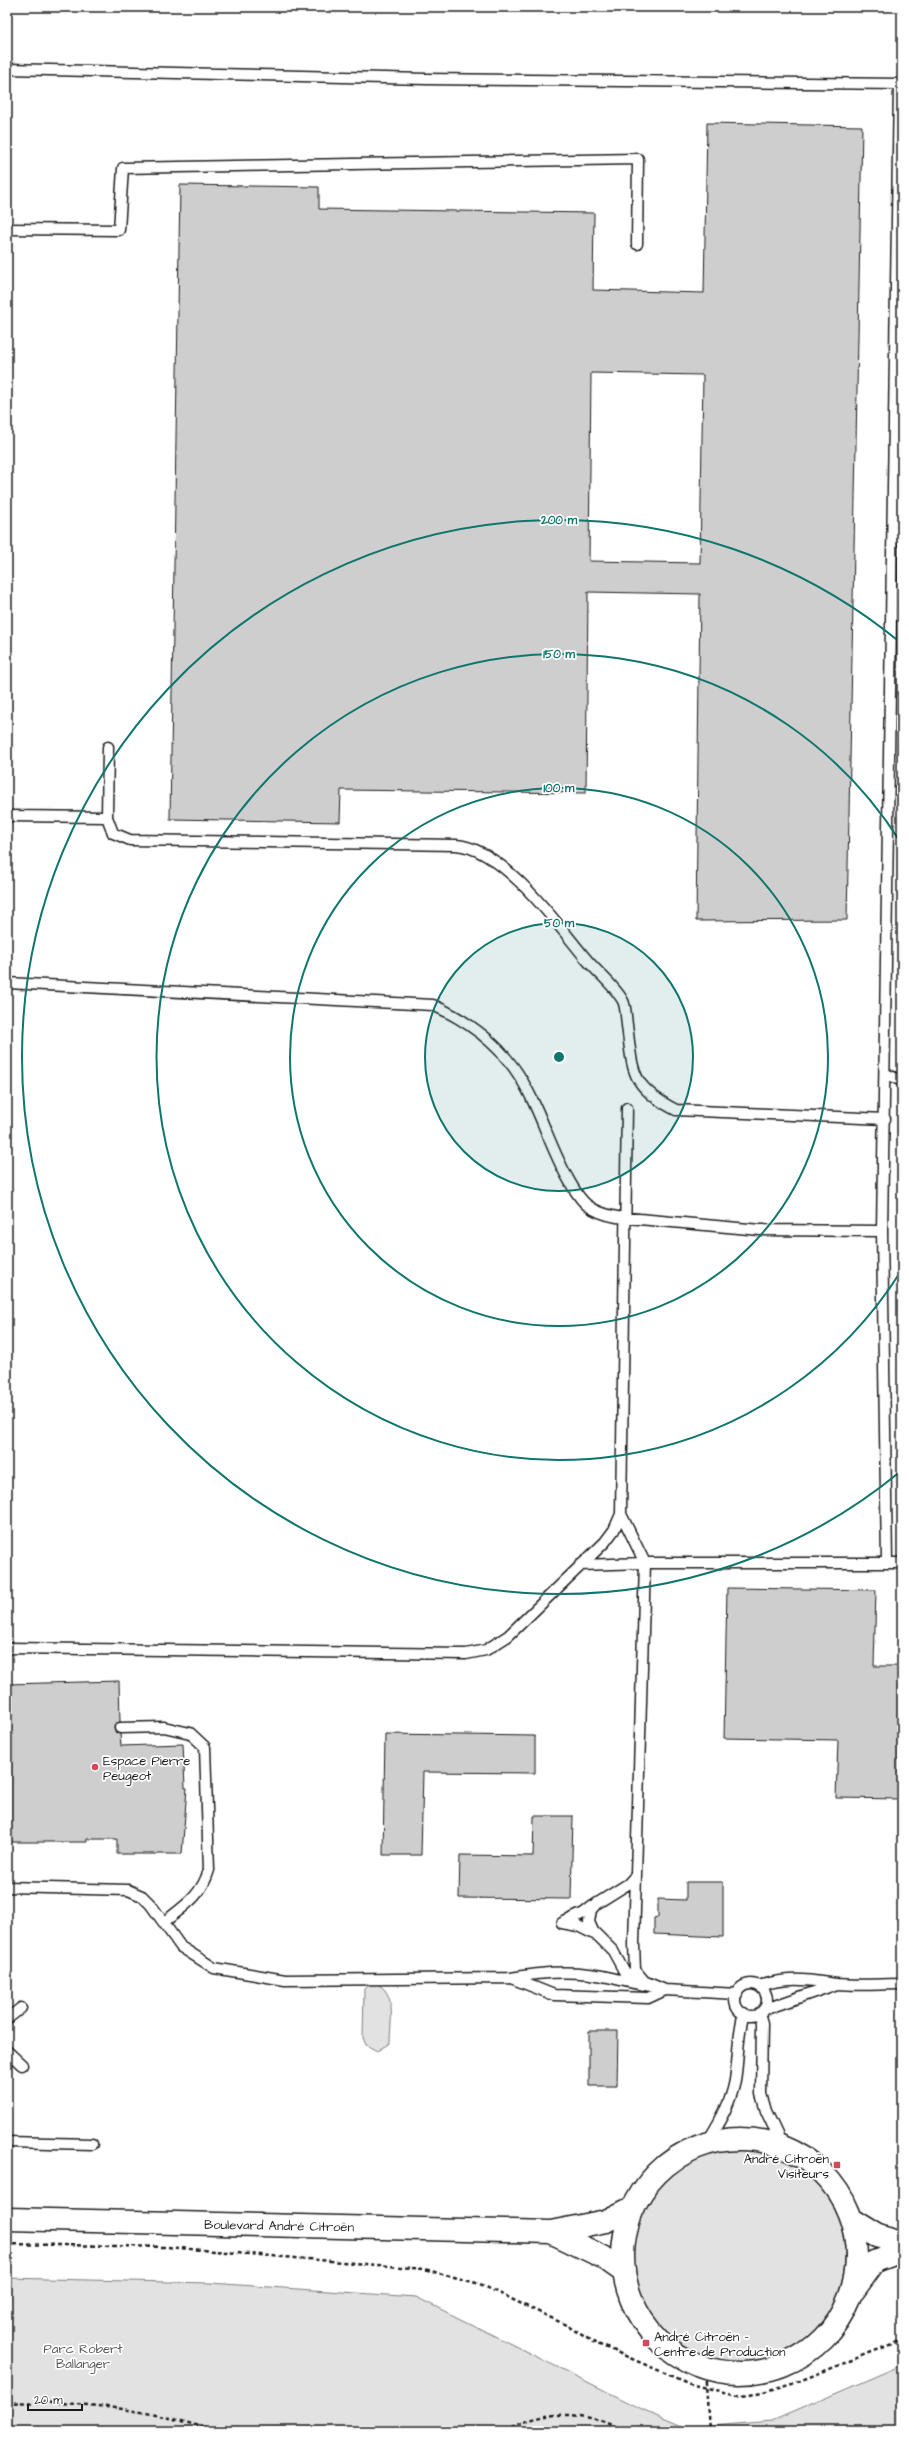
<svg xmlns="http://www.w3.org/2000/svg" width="909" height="2438" viewBox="0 0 909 2438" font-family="'Architects Daughter',sans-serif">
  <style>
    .green { fill: #e2e2e2; stroke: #7f7f7f }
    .building { fill: #cecece; stroke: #1c1c1c; fill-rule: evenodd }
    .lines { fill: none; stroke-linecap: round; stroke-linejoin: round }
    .service-casing { stroke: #1c1c1c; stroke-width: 13 }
    .secondary-casing { stroke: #1c1c1c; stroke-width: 25 }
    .path { stroke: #1c1c1c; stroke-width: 2.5; stroke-dasharray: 4 3; stroke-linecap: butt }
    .service { stroke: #fff; stroke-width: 10 }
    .secondary { stroke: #fff; stroke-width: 22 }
    .ring { fill: none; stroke: #0f766e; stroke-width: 2 }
    .poi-dot { fill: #d1495b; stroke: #fff; stroke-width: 1.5 }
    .labels { text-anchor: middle; stroke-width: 3.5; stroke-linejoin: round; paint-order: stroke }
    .poi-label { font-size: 13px; fill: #1c1c1c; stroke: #fff; text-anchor: start }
    .street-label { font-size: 13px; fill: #1c1c1c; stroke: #fff }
    .park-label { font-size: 13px; fill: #575757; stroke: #fff }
    .centre { fill: #0f766e; stroke: #fff; stroke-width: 2 }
    .ring-label { font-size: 12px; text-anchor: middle; font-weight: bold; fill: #0f766e; stroke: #fff; stroke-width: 3.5; stroke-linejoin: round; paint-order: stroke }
  </style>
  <rect width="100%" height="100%" fill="#fff"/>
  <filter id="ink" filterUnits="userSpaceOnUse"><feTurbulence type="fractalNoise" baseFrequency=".025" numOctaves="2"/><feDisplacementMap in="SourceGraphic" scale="8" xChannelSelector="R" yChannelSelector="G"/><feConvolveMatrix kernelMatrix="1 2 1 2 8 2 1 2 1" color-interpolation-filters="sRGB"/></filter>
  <g filter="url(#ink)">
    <path class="green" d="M 375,1983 C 398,1992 390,2022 390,2043 L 377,2051 L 366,2045 L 363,2038 L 364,1989 L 369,1984 Z
      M633 2256a106 106 0 1 1 212 0a106 106 0 1 1-212 0Z
      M 7,2278 L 210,2283 L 416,2297 L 644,2410 L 687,2428 L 772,2421 L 902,2365 L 902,2431 L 7,2431 Z"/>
    <path class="building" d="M 707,123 L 862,126 L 847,920 L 696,921 L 700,594 L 588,592 L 586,793 L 341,790 L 340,822 L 170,819 L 180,185 L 319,187 L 319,209 L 594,213 L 593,290 L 704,293 ZM 591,373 L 703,375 L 700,563 L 589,561 Z
      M 727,1588 L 876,1590 L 874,1666 L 902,1666 L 902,1799 L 836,1798 L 838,1740 L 724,1738 Z
      M 119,1681 L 120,1722 L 115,1725 L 114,1729 L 117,1733 L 120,1734 L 121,1746 L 183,1744 L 185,1788 L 187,1788 L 182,1854 L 117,1854 L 117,1839 L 87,1839 L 87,1842 L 7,1842 L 7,1684 Z
      M 385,1734 L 535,1736 L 535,1773 L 423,1772 L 421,1855 L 383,1855 Z
      M 534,1816 L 573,1816 L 571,1899 L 459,1898 L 460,1855 L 533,1856 Z
      M 686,1882 L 723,1882 L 723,1937 L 654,1934 L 654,1918 L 658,1917 L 658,1899 L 686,1900 Z
      M 589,2031 L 618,2031 L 617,2086 L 589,2086 Z"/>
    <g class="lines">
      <defs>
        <path id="service" d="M 7,69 L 426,79 L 902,84
          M 7,229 L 119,230 L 123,168 L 638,159 L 637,244
          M 108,747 L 107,817 L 113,833 L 130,840 L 456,845 C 503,848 558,925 587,960 C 598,973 615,986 623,1001 C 626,1007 626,1018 627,1025 C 633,1072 630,1086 676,1110 L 885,1119
          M 7,816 L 107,817
          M 7,983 L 433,1005 C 466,1020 493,1039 514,1068 C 537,1100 547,1140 566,1175 C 571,1184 578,1198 587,1205 C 596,1212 606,1215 617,1217 L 760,1230 L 882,1231
          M 886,1074 L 902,1081
          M 887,1562 L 882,1231 L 899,84
          M 580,1565 L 645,1563 L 621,1514
          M 7,1648 L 466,1654 L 486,1650 L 508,1636 L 605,1542 L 614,1530 L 621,1514 L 627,1108
          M 120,1728 L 164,1727 L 190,1733 L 205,1747 L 209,1870 C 201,1897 184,1906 163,1923
          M 636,1875 L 628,1884 L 596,1904 L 591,1910 L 589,1922 L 593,1931 L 613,1951 L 625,1973 L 665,1990 L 737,1994
          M 7,1887 L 128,1890 L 142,1896 L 151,1905 L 181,1947 L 214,1968 L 285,1980 L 511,1978 C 542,1972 580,1970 612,1978 C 629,1982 639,1985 657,1987
          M 562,1923 L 584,1913 L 593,1906
          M 562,1923 L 578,1926 L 596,1935
          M 511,1978 L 554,1995 L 648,1998 L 665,1990
          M 645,1982 L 635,1970 L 634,1944 L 645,1563 L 902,1563
          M735 2000a16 16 0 1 1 32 0a16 16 0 1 1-32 0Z
          M 759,1986 C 788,1976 808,1980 837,1984 C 858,1986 881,1984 902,1984
          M 763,2010 L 837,1984
          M 759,2013 L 762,2023 L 761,2094 L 766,2111 L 783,2147
          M 7,2019 L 21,2008
          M 7,2051 L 22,2065
          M 7,2142 L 92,2144
          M 706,2144 C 718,2124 731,2104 735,2080 C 739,2057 737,2036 744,2013"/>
        <path id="secondary" d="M623 2256a117 117 0 1 1 234 0a117 117 0 1 1-234 0Z
          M 7,2219 L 551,2232 L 606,2221 L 634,2207
          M 851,2219 L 877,2235 L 902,2244
          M 551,2232 L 603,2257 L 624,2272
          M 854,2290 L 875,2261 L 902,2251"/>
      </defs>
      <use href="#service" class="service-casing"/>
      <use href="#secondary" class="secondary-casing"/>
      <path class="path" d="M 7,2244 L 167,2247 L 424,2269 L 480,2284 L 566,2325 L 593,2342 L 690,2384 L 742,2396 L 763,2393 L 792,2384 L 902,2340
        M 705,2367 L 709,2431
        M 7,2403 C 73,2400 152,2409 214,2431
        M 506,2431 C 541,2409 587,2410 623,2431
        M 900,2431 L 902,2428"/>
      <use href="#service" class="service"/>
      <use href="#secondary" class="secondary"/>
    </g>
  </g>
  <circle cx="559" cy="1057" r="134" fill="#0f766e" fill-opacity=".12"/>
  <g class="ring">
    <circle cx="559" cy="1057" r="134"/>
    <circle cx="559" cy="1057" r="269"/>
    <path d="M901 1271A403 403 0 1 1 901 843"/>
    <path d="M901 1471A537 537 0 1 1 901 643"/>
  </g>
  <g class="poi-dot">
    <circle cx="95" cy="1767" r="4"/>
    <rect x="833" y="2161" width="8" height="8" rx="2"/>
    <rect x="642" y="2339" width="8" height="8" rx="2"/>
  </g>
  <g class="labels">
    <g class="poi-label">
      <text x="103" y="1765">Espace Pierre<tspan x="103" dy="15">Peugeot</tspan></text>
      <text x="829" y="2163" text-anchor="end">André Citroën<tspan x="829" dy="15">Visiteurs</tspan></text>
      <text x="654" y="2341">André Citroën -<tspan x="654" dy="15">Centre de Production</tspan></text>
    </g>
    <g class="street-label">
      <text transform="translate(279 2225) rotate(1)" y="5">Boulevard André Citroën</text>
    </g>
    <g class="park-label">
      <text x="83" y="2353">Parc Robert<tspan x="83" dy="15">Ballanger</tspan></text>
    </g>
  </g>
  <circle cx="559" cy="1057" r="6" class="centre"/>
  <g class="ring-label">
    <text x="559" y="524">200 m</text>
    <text x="559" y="658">150 m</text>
    <text x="559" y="792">100 m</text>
    <text x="559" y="927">50 m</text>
  </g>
  <rect width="909" height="2438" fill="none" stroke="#fff" stroke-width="24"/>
  <rect x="12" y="12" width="885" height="2414" fill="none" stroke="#1c1c1c" stroke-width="1.5" filter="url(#ink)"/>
  <path d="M28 2404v6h54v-6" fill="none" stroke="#1c1c1c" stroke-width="2"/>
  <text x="34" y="2404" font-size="12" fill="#1c1c1c" stroke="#ffffff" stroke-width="3" paint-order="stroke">20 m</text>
</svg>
